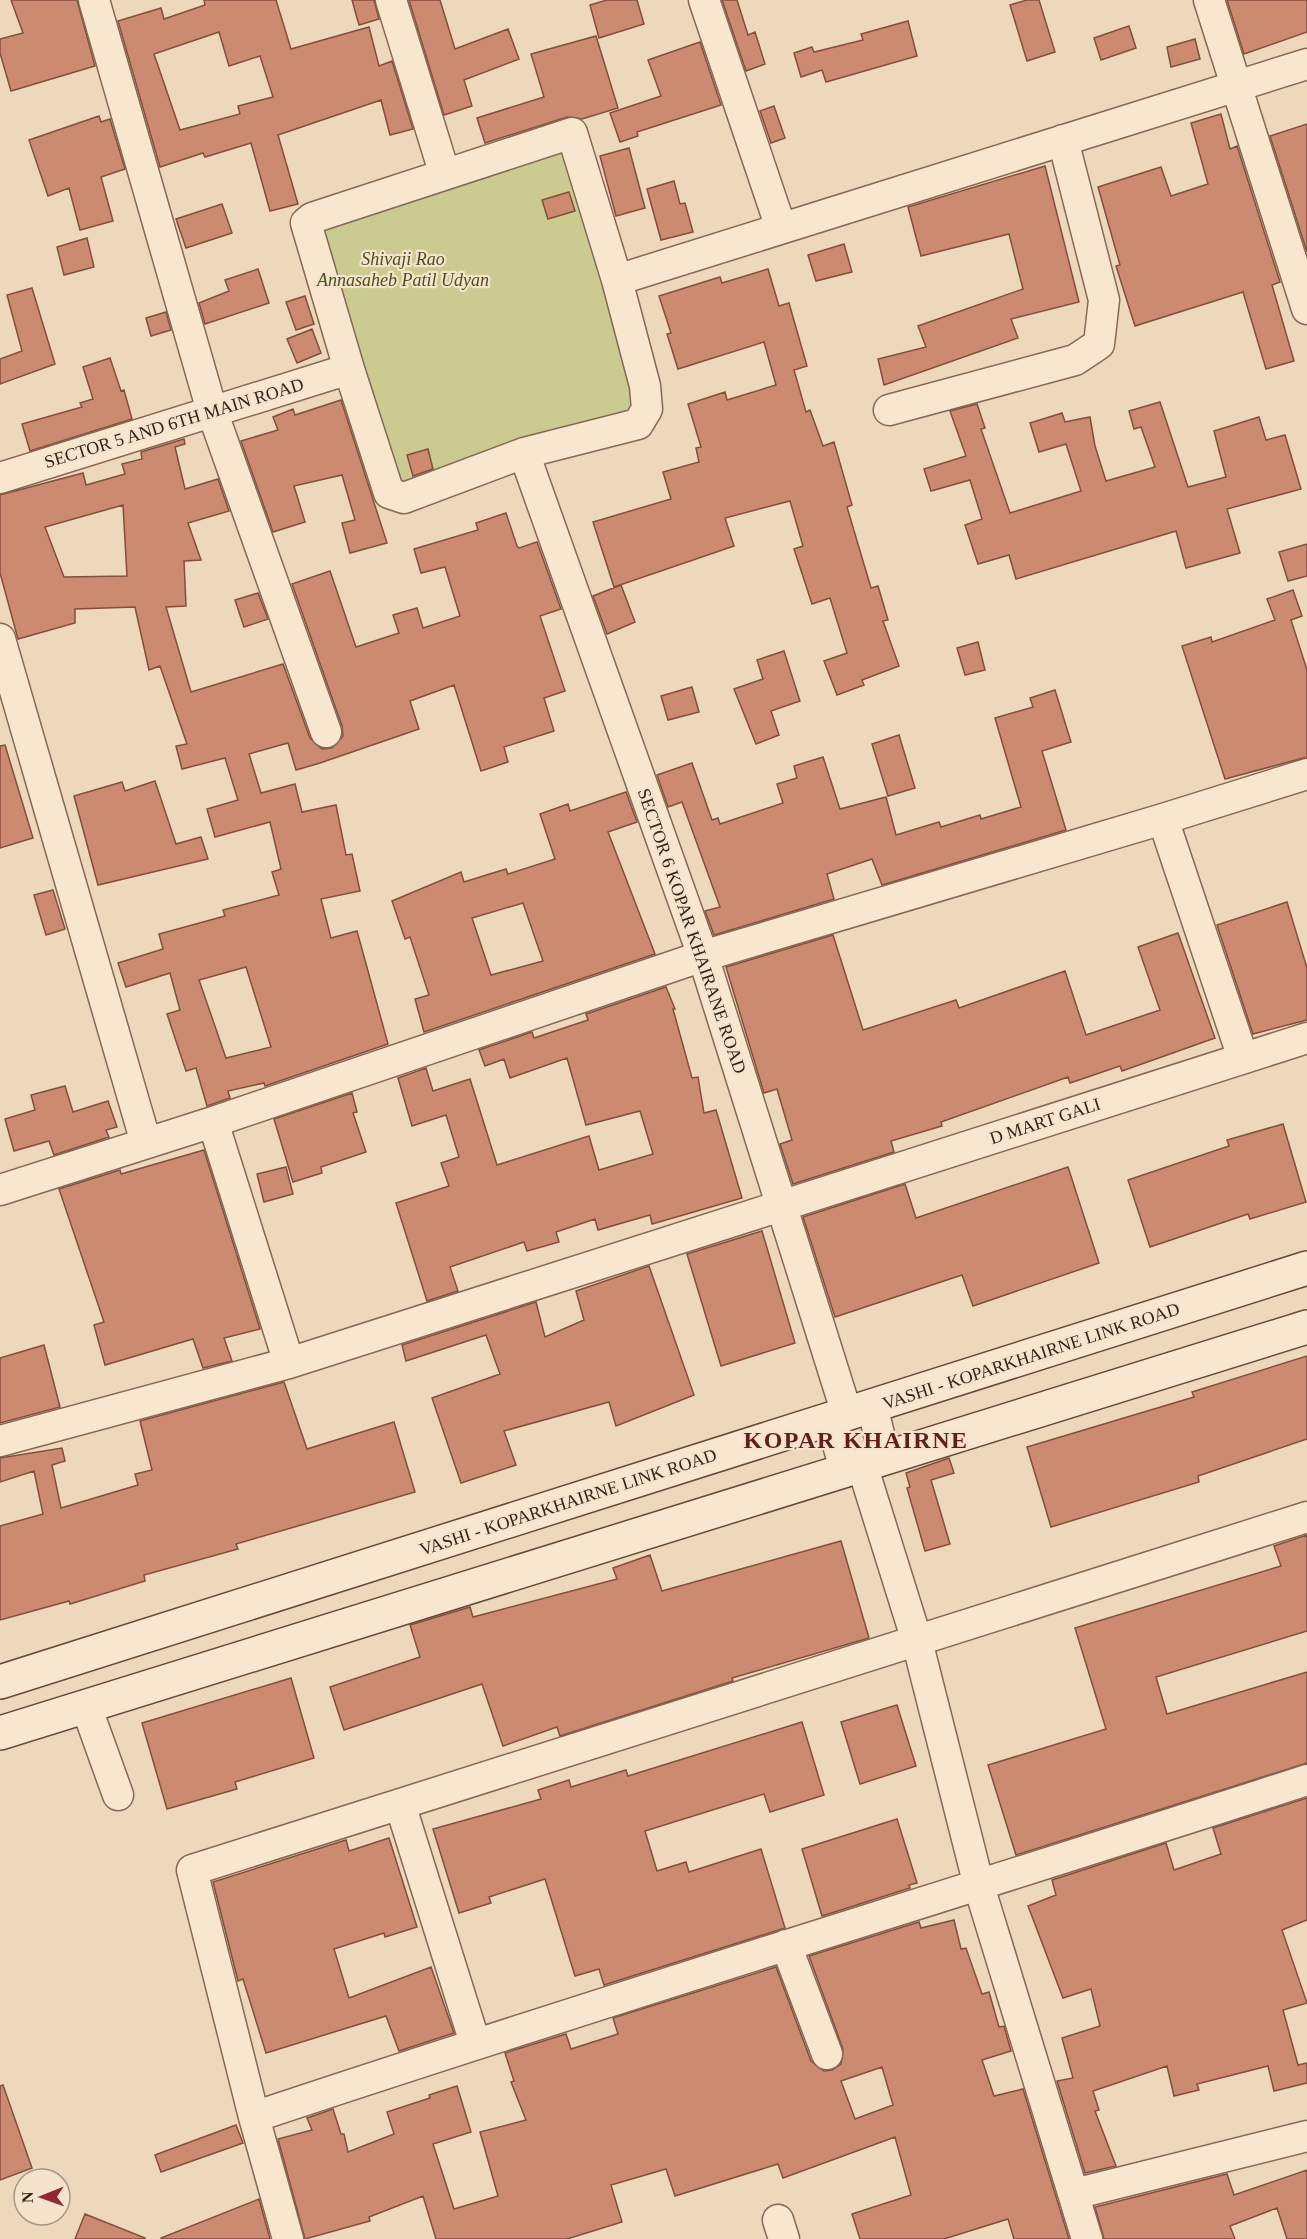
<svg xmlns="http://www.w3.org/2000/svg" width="1307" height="2239" viewBox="0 0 1307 2239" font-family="'Times New Roman',serif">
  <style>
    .green { fill: #cbca90 }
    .building { fill: #cc8b71; stroke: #844e3c; stroke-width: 1.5; fill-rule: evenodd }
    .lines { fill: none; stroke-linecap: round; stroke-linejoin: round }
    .minor-casing { stroke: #856856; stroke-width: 33 }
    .secondary-casing { stroke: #664a39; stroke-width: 36 }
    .minor { stroke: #f9e6cf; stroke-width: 30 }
    .secondary { stroke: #f9e6cf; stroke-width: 33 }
    .labels { text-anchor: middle; stroke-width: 4.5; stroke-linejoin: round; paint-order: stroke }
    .park-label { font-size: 18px; font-style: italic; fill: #4b5021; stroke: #f5e3cb }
    .street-label { font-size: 18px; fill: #34231b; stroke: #f5e3cb }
    .district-label { font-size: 24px; font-weight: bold; letter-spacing: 1.5px; fill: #601f1a; stroke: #f5e3cb }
  </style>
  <rect width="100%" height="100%" fill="#edd8bc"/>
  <path class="green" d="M 562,147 L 648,429 L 406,504 L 320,222 Z"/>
  <path class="building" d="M 11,0 L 77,0 L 95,66 L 11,91 L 0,53 L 0,39 L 23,33 Z
    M 204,0 L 276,0 L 291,49 L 369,27 L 379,66 L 392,61 L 413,129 L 390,135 L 381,100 L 278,135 L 298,204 L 270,211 L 251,143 L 205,157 L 203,153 L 160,167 L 118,21 L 161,8 L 164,19 L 205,5 ZM 219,32 L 229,66 L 260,56 L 273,97 L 238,106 L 240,114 L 180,130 L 154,54 Z
    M 352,0 L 374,0 L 379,19 L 359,25 Z
    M 409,0 L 440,0 L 455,49 L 508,29 L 519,59 L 464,80 L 472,106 L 444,115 Z
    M 607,0 L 637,0 L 644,24 L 599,38 L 590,5 Z
    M 722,0 L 737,0 L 748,35 L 755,32 L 765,64 L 746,71 Z
    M 1027,0 L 1039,0 L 1055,52 L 1027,61 L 1010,5 Z
    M 1227,0 L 1307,0 L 1307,32 L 1244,54 Z
    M 908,21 L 917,56 L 826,82 L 822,70 L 801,77 L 794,53 L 812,47 L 814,52 L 863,40 L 861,34 Z
    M 1129,26 L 1136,48 L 1101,60 L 1094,38 Z
    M 596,36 L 618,108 L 582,119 L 567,117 L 485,143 L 477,118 L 544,97 L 531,54 Z
    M 1195,39 L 1200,59 L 1171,67 L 1167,47 Z
    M 700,42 L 721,105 L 637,132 L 638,136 L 620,142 L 610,113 L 661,96 L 648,60 Z
    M 774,106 L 785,138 L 771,143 L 760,111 Z
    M 1221,114 L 1230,149 L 1237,146 L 1280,282 L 1272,285 L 1294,361 L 1266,369 L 1243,292 L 1135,326 L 1116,266 L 1120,265 L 1098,187 L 1161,167 L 1171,196 L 1208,184 L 1191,123 Z
    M 99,116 L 101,122 L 110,119 L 125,169 L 101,177 L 113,221 L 80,230 L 69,188 L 48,196 L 29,140 Z
    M 1307,124 L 1307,252 L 1270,136 Z
    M 629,148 L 645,208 L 616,216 L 600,156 Z
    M 1045,166 L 1079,302 L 1011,319 L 1018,338 L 884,385 L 878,359 L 926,347 L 918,326 L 1023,289 L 1009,234 L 921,256 L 908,207 Z
    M 674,181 L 680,204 L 685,203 L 693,232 L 661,240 L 647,189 Z
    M 569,192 L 575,211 L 548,219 L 542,200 Z
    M 222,204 L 232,233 L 186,248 L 176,219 Z
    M 87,238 L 94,267 L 64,275 L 57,247 Z
    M 844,244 L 852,272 L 816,281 L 808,255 Z
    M 258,269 L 269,303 L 205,324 L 199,303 L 229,291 L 225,280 Z
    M 768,269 L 779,306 L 789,303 L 807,366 L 794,370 L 806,412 L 810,410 L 823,446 L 834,442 L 852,505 L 847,507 L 871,588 L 878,586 L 888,620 L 883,621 L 899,666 L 862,680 L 864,685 L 837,695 L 824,661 L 847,653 L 830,598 L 812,604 L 794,549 L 803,546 L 790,501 L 725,518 L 734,546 L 614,587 L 593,522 L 671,499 L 663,472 L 699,462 L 696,448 L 701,447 L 688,404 L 725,392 L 727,400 L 776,385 L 764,342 L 678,369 L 667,334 L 671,333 L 659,296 L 720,277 L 722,283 Z
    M 32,288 L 55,364 L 0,384 L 0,359 L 22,351 L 7,295 Z
    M 305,296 L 314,324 L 296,330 L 286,302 Z
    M 166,312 L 171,330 L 151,336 L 146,318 Z
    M 312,329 L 321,353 L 297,363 L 287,339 Z
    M 110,358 L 121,391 L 124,390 L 132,419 L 30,451 L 22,424 L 82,407 L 80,403 L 93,399 L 83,367 Z
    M 341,400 L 387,543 L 350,553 L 342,523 L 355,520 L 342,475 L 294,486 L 305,522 L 273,532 L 241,441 L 278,430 L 273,417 L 293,409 L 295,415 Z
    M 1160,402 L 1188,487 L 1226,477 L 1214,431 L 1259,417 L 1266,440 L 1285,435 L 1301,489 L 1227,509 L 1240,553 L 1186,568 L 1176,531 L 1016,579 L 1009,555 L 978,564 L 965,525 L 982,519 L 970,480 L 931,491 L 924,469 L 966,456 L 950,411 L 977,404 L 985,428 L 981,429 L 1010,513 L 1081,491 L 1066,444 L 1039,452 L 1030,423 L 1062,413 L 1065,422 L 1090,417 L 1095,446 L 1106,481 L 1155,467 L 1141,427 L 1134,429 L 1129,411 Z
    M 184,439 L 185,444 L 175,447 L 185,489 L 218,479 L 229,511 L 188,523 L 201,560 L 184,561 L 186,606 L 166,607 L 191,692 L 283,664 L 310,738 L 322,749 L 332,748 L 343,736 L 342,726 L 292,584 L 330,571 L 356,647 L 399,633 L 393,615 L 417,608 L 423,628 L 460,616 L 445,567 L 421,573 L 414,549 L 478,530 L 476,523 L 506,513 L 517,546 L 519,548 L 537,542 L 561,609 L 540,616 L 565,691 L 544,698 L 554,731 L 504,747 L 508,762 L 481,771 L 454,685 L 410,701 L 419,729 L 320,763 L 296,770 L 288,743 L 249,754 L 261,793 L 295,784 L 302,812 L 336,805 L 346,855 L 352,854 L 360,891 L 321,899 L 331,938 L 357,931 L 388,1044 L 265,1086 L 264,1083 L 228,1091 L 230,1098 L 207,1106 L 196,1068 L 186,1071 L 167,1014 L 180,1010 L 170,973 L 126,987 L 118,963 L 163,949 L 159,934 L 225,916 L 223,910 L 279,895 L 272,872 L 281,869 L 270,822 L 215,837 L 207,809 L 238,800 L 225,758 L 182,769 L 176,746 L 187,744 L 160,666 L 149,670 L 135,607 L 75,609 L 75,623 L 18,639 L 0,573 L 0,495 L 83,473 L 86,485 L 125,474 L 122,464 L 142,459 L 141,452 ZM 123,505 L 127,576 L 64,577 L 45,527 ZM 246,967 L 271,1047 L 226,1058 L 199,980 Z
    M 428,449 L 433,469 L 413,476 L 407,455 Z
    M 1307,544 L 1307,576 L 1288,581 L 1279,552 Z
    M 621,585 L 635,622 L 607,634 L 593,596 Z
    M 1293,590 L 1302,616 L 1291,620 L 1307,670 L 1307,757 L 1225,779 L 1182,646 L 1211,637 L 1212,642 L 1275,620 L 1267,599 Z
    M 258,593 L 268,619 L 244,627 L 235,600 Z
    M 978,642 L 985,670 L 965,675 L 957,648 Z
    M 784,651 L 800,701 L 771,711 L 779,735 L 756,744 L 734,689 L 763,679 L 757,660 Z
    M 692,687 L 699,712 L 668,720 L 661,696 Z
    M 1055,690 L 1071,742 L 1042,751 L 1066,830 L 882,885 L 872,859 L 827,874 L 834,899 L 714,935 L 705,911 L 720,907 L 682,802 L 668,807 L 657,775 L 692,763 L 712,820 L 718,818 L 720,824 L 783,803 L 777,784 L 797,778 L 794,766 L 823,757 L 840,809 L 886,797 L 896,835 L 939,822 L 941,827 L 980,815 L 981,819 L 1021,807 L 995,718 L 1033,707 L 1030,698 Z
    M 899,735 L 915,788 L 888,796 L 872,744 Z
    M 5,745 L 33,838 L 0,848 L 0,746 Z
    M 155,781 L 176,844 L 201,837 L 208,859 L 98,885 L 74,796 L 122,782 L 125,791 Z
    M 626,792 L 637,822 L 608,832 L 655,954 L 424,1032 L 415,999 L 429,995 L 410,937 L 405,939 L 392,901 L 461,872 L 464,882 L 506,869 L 508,874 L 555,859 L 540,814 L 568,804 L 570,811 ZM 523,903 L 543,961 L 491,975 L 472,918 Z
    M 53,890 L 65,929 L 46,935 L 34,895 Z
    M 1287,902 L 1307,968 L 1307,1020 L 1253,1034 L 1217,925 Z
    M 1178,933 L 1215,1038 L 1122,1071 L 1120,1066 L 1070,1083 L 1068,1077 L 941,1122 L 942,1126 L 891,1141 L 894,1152 L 793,1184 L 780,1144 L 792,1140 L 777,1089 L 764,1093 L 726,967 L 833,935 L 863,1030 L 956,1000 L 959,1008 L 1065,971 L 1086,1035 L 1160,1010 L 1138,947 Z
    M 666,987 L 675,1009 L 673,1009 L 692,1078 L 698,1077 L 704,1113 L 716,1110 L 742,1198 L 652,1224 L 650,1215 L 598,1230 L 595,1219 L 556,1232 L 559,1242 L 527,1251 L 524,1242 L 450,1267 L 458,1291 L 427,1301 L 396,1203 L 449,1186 L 441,1163 L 459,1157 L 446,1115 L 412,1126 L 398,1078 L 426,1068 L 433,1091 L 470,1079 L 497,1165 L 589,1136 L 599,1170 L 653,1154 L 640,1111 L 586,1125 L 567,1058 L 510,1078 L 504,1059 L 485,1066 L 479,1050 L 532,1032 L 534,1038 L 588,1020 L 586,1014 Z
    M 65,1086 L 73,1112 L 108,1101 L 117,1127 L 106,1130 L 109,1137 L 54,1155 L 49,1141 L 14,1151 L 5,1119 L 35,1110 L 31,1095 Z
    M 352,1093 L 357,1112 L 353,1113 L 366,1152 L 321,1167 L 322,1173 L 293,1182 L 274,1119 Z
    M 1283,1124 L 1306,1202 L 1250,1219 L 1248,1214 L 1150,1247 L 1128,1180 L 1229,1146 L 1227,1140 Z
    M 204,1150 L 260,1329 L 224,1338 L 232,1361 L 203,1368 L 193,1339 L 105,1365 L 94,1325 L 104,1322 L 59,1189 L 120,1170 L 121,1174 Z
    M 286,1167 L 293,1194 L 264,1202 L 257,1174 Z
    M 1068,1167 L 1099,1263 L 973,1306 L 962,1275 L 835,1317 L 803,1217 L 905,1184 L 916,1218 Z
    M 762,1231 L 795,1343 L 721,1366 L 687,1254 Z
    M 649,1266 L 694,1395 L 616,1426 L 609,1402 L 504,1431 L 516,1465 L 461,1483 L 432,1398 L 500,1374 L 486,1335 L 406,1361 L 402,1345 L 536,1302 L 545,1337 L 584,1320 L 576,1291 Z
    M 44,1345 L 60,1407 L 0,1423 L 0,1358 Z
    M 1307,1356 L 1307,1439 L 1198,1476 L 1199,1482 L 1051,1527 L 1027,1447 L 1194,1397 L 1192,1392 Z
    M 284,1382 L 307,1449 L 394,1422 L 415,1492 L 236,1544 L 238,1549 L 144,1575 L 145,1581 L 70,1604 L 69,1601 L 0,1620 L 0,1526 L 43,1514 L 34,1471 L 0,1482 L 0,1458 L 62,1448 L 65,1461 L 52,1465 L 61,1508 L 138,1485 L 135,1474 L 152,1470 L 140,1421 Z
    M 949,1458 L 954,1473 L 931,1480 L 950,1544 L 925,1551 L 907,1488 L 910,1487 L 906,1473 Z
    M 1307,1535 L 1307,1631 L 1156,1677 L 1167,1714 L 1307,1672 L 1307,1763 L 1016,1855 L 988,1765 L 1106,1729 L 1075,1628 L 1281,1566 L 1274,1546 Z
    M 841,1541 L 869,1638 L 732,1678 L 733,1681 L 560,1736 L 557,1727 L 503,1746 L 482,1684 L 344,1730 L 330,1687 L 420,1657 L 410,1625 L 470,1607 L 473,1617 L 617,1579 L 613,1568 L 650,1555 L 662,1591 Z
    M 291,1678 L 314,1758 L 235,1782 L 237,1789 L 167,1809 L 142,1723 Z
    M 897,1705 L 916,1766 L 860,1784 L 841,1722 Z
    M 802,1722 L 824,1795 L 770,1812 L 764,1794 L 645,1831 L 657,1871 L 686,1862 L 689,1872 L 761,1849 L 785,1928 L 604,1985 L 599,1969 L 575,1976 L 545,1879 L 489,1897 L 491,1903 L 459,1913 L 433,1829 L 541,1799 L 538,1790 L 569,1780 L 571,1787 L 626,1770 L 628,1776 Z
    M 1307,1798 L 1307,1920 L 1282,1930 L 1307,2003 L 1283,2010 L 1298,2065 L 1307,2063 L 1307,2083 L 1274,2091 L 1268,2066 L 1197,2084 L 1199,2090 L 1174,2096 L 1167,2066 L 1093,2091 L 1099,2110 L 1095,2111 L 1116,2166 L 1085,2173 L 1057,2081 L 1073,2078 L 1062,2038 L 1100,2026 L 1091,1989 L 1063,1998 L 1028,1906 L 1056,1895 L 1052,1880 L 1166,1843 L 1174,1870 L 1221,1854 L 1213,1828 Z
    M 897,1819 L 917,1883 L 909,1885 L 910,1888 L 822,1916 L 802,1849 Z
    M 389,1838 L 417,1927 L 385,1937 L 384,1933 L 334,1949 L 349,1998 L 431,1967 L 454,2033 L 399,2051 L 386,2016 L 266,2053 L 243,1979 L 238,1981 L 213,1882 L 346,1840 L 349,1851 Z
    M 954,1920 L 961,1949 L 966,1948 L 982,1994 L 989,1992 L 999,2027 L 1004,2026 L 1011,2051 L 982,2060 L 994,2096 L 1023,2089 L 1069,2239 L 1014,2239 L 1008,2219 L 944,2239 L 860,2239 L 852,2214 L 911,2195 L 895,2137 L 783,2178 L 778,2164 L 675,2196 L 666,2169 L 611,2185 L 622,2222 L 567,2239 L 436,2239 L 423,2196 L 369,2217 L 370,2221 L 305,2239 L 278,2139 L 312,2130 L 307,2118 L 333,2109 L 341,2134 L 344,2134 L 348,2152 L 394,2134 L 387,2112 L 430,2098 L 429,2095 L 457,2086 L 471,2132 L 433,2144 L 454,2209 L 498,2196 L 480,2132 L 526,2120 L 511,2082 L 514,2081 L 505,2053 L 566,2034 L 571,2049 L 618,2034 L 613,2018 L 776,1967 L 811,2061 L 824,2071 L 832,2070 L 841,2064 L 843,2049 L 809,1956 L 919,1922 L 921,1928 ZM 882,2067 L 893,2105 L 855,2119 L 841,2081 Z
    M 3,2085 L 32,2168 L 0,2180 L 0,2086 Z
    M 236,2125 L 243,2143 L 161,2172 L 155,2155 Z
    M 1307,2170 L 1307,2239 L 1287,2239 L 1277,2208 L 1230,2226 L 1235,2239 L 1104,2239 L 1095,2207 L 1227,2174 L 1234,2195 Z
    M 259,2199 L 270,2239 L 161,2239 L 161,2238 Z
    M 85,2214 L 145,2238 L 145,2239 L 75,2239 Z"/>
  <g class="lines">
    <defs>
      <path id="minor" d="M 94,0 L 212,411 L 326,732
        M 391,0 L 444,172
        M 704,0 L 781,228
        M 1209,0 L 1307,309
        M 572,133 L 617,280 L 645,386 L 647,409 L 638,424 L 524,453 L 404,498 L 389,493 L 349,369 L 306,223 L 312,218 Z
        M 617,280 L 1307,64
        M 889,410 L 1075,360 L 1099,344 L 1104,300 L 1063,140
        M 524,453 L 703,956 L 847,1414
        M 0,478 L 349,369
        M 0,639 L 146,1143
        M 1163,819 L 1243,1058
        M 213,1122 L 289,1363
        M 0,1190 L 213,1122 L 703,956 L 1163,819 L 1307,774
        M 872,1406 L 885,1458
        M 831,1419 L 845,1470
        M 0,1441 L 289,1363 L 1307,1038
        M 862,1465 L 917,1641 L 979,1886 L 1087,2239
        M 86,1706 L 118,1795
        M 400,1804 L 475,2043
        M 786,1945 L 827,2054
        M 254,2117 C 604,2000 956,1894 1307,1780
        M 1074,2194 L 1307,2136
        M 778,2220 L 784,2239
        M 288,2239 L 254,2117 L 192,1870 L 1307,1517"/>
      <path id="secondary" d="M 0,1682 L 1307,1268
        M 0,1733 L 1307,1327"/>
    </defs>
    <use href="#minor" class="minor-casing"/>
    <use href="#secondary" class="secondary-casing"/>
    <use href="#minor" class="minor"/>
    <use href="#secondary" class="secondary"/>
  </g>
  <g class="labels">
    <g class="park-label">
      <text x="403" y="265">Shivaji Rao<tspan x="403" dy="21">Annasaheb Patil Udyan</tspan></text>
    </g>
    <g class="street-label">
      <text transform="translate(174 423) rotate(-17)" y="6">SECTOR 5 AND 6TH MAIN ROAD</text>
      <text transform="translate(692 931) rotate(71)" y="6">SECTOR 6 KOPAR KHAIRANE ROAD</text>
      <text transform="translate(1045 1121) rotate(-18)" y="6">D MART GALI</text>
      <text transform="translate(1031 1356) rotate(-18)" y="6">VASHI - KOPARKHAIRNE LINK ROAD</text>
      <text transform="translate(568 1502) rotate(-18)" y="6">VASHI - KOPARKHAIRNE LINK ROAD</text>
    </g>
    <g class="district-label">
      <text x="856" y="1448">KOPAR KHAIRNE</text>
    </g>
  </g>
  <g transform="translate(42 2197) rotate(269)"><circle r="28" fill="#f5e3cb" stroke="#a89685" stroke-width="1.5"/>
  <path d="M0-4.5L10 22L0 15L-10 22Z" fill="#942635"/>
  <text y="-9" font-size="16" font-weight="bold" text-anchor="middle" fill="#34231b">N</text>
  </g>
</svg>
